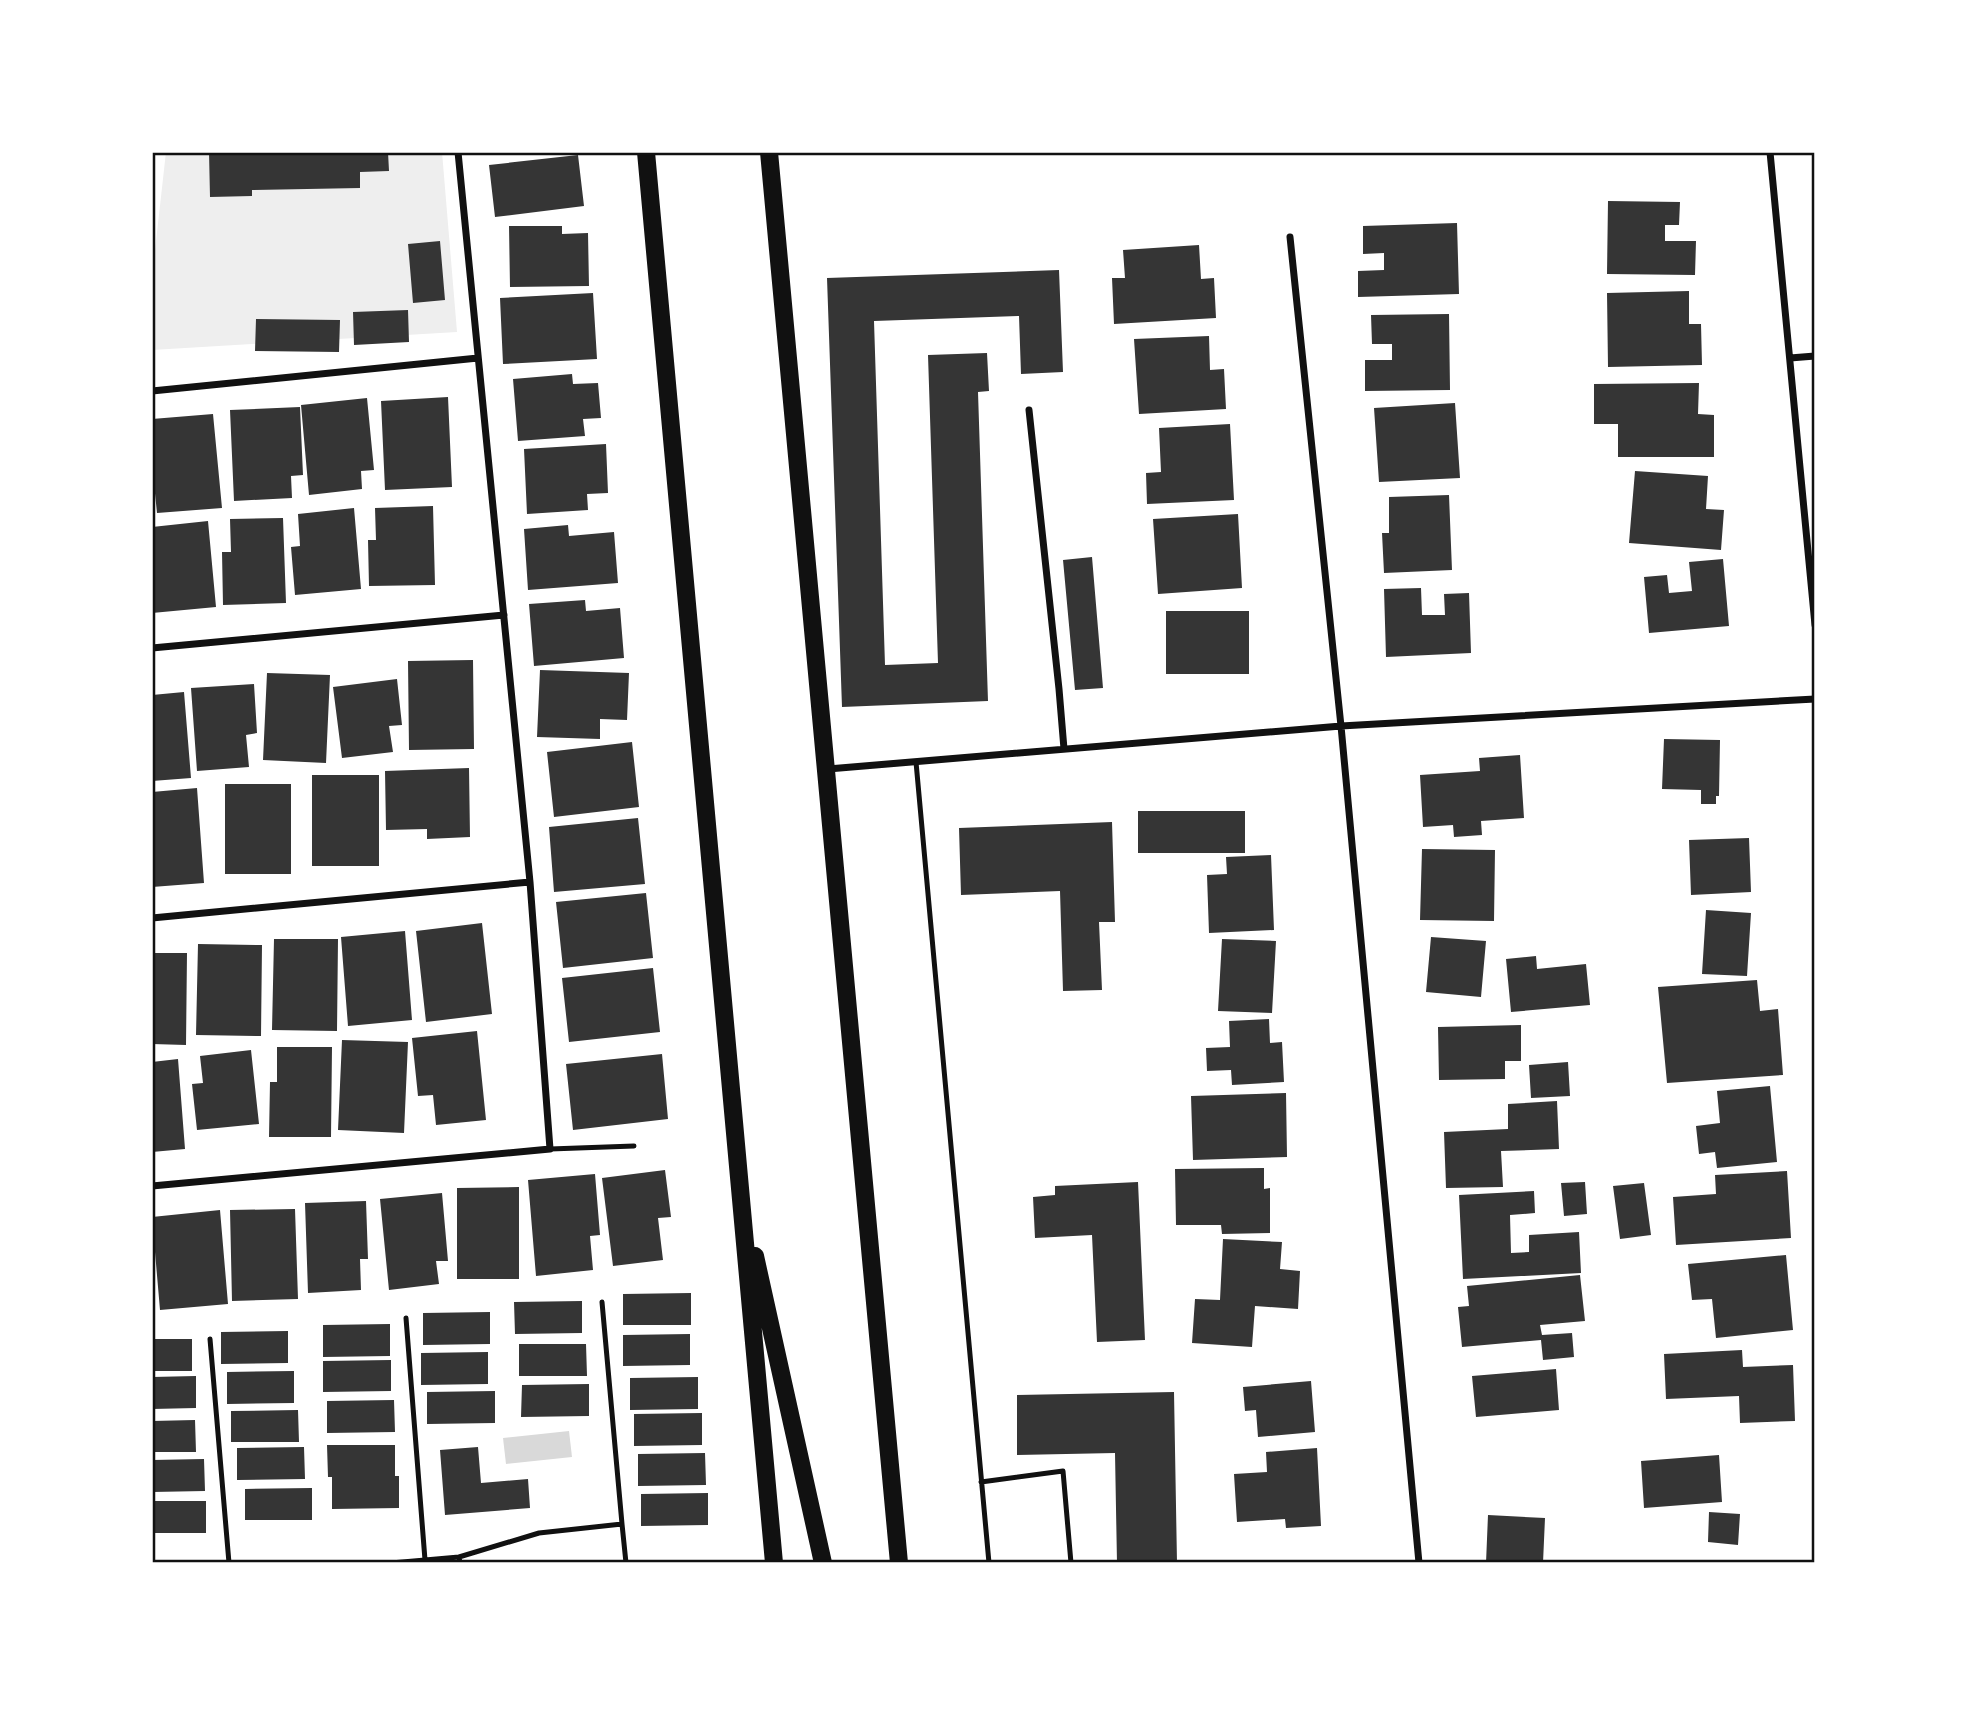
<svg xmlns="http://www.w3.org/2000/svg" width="1967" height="1715" viewBox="0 0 1967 1715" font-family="'Public Sans',sans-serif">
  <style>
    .green { fill: #eee }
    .water { fill: #d9d9d9 }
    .building { fill: #353535 }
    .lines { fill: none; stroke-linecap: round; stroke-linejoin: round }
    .service { stroke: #111; stroke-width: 5 }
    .minor { stroke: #111; stroke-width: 7 }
    .primary { stroke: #111; stroke-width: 18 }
    .neatline { fill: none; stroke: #111; stroke-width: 2.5 }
  </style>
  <rect width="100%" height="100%" fill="#fff"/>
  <path class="green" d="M 166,152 L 442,152 L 457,332 L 152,350 L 152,277 Z"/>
  <path class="water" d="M 569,1431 L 572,1457 L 506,1464 L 503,1438 Z"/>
  <path class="building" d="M 209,152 L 388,152 L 389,171 L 360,172 L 360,188 L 252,190 L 252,196 L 210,197 Z
    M 578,155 L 584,206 L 495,217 L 489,165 Z
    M 1608,201 L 1680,202 L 1679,225 L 1665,225 L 1665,241 L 1696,241 L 1695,275 L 1607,274 Z
    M 1457,223 L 1459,294 L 1358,297 L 1358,271 L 1384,270 L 1384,253 L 1363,254 L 1363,226 Z
    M 509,226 L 562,226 L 562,234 L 588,233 L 589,286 L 510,287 Z
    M 440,241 L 445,300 L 413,303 L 408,244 Z
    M 1199,245 L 1201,279 L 1214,278 L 1216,318 L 1114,324 L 1112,278 L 1125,278 L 1123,250 Z
    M 1059,270 L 1063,372 L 1021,374 L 1019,316 L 874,321 L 885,665 L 938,663 L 928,355 L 987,353 L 989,391 L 978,392 L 988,701 L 842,707 L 827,278 Z
    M 1689,291 L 1689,324 L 1701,324 L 1702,365 L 1608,367 L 1607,293 Z
    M 593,293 L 597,359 L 503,364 L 500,298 Z
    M 408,310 L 409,342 L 354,345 L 353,312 Z
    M 1449,314 L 1450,390 L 1365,391 L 1365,360 L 1392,360 L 1392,344 L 1372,344 L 1371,315 Z
    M 256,319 L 340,320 L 339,352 L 255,351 Z
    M 1209,336 L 1210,370 L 1224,369 L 1226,409 L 1139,414 L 1134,339 Z
    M 572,374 L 573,384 L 598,383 L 601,418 L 583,419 L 585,436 L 518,441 L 513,379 Z
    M 1699,383 L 1698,414 L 1714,415 L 1714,457 L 1618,457 L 1618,424 L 1594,424 L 1594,384 Z
    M 448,397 L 452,487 L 385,490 L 381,401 Z
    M 367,398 L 374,470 L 361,471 L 362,489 L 309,495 L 301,405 Z
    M 1455,403 L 1460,478 L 1379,482 L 1374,408 Z
    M 300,407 L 303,475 L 291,476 L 292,498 L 234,501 L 230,410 Z
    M 213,414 L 222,508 L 157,513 L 152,464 L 152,419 Z
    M 1230,424 L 1234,500 L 1147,504 L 1146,473 L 1161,472 L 1159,428 Z
    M 606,444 L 608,493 L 587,494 L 588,510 L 527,514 L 524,449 Z
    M 1635,471 L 1708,476 L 1706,509 L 1724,510 L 1721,550 L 1629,543 Z
    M 1449,495 L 1452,570 L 1384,573 L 1382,533 L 1389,533 L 1389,497 Z
    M 433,506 L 435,585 L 369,586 L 368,540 L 376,540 L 375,508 Z
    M 354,508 L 361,589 L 295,595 L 291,547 L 300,546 L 298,514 Z
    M 1238,514 L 1242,588 L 1158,594 L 1153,519 Z
    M 283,518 L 286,603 L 223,605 L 222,552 L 231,552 L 230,519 Z
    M 208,521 L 216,607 L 152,613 L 152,527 Z
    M 568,525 L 569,536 L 614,532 L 618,583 L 528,590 L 524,529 Z
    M 1092,557 L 1103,688 L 1075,690 L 1063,560 Z
    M 1723,559 L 1729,626 L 1649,633 L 1644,577 L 1667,575 L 1669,593 L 1692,591 L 1689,562 Z
    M 1421,588 L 1422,615 L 1445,615 L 1444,594 L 1469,593 L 1471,653 L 1386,657 L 1384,589 Z
    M 585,600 L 586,611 L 620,608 L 624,658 L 534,666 L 529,604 Z
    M 1166,611 L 1249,611 L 1249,674 L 1166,674 Z
    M 473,660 L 474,749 L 409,750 L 408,661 Z
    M 540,670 L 629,673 L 627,720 L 600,719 L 600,739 L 537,737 Z
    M 267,673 L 330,675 L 326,763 L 263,760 Z
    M 397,679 L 402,725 L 389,726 L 393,752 L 342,758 L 333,687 Z
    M 254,684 L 257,733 L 246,735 L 249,767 L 197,771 L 191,688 Z
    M 184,692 L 191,778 L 152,781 L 152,695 Z
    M 1664,739 L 1720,740 L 1719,796 L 1716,796 L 1716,804 L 1701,804 L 1701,790 L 1662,789 Z
    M 632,742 L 639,807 L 554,817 L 547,752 Z
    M 1520,755 L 1524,818 L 1481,821 L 1482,835 L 1454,837 L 1453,825 L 1423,827 L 1420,775 L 1480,771 L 1479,758 Z
    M 469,768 L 470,837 L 427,839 L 427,829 L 386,830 L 385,771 Z
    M 312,775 L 379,775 L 379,866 L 312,866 Z
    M 225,784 L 291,784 L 291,874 L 225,874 Z
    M 197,788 L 204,883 L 152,887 L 152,792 Z
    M 1138,811 L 1245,811 L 1245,853 L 1138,853 Z
    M 638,818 L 645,884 L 554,892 L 549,827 Z
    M 1112,822 L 1115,922 L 1099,922 L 1102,990 L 1063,991 L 1060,891 L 961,895 L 959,828 Z
    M 1749,838 L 1751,892 L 1691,895 L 1689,840 Z
    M 1422,849 L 1495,850 L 1494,921 L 1420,920 Z
    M 1271,855 L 1274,930 L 1209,933 L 1207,875 L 1227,874 L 1226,857 Z
    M 646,893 L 653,958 L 563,968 L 556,902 Z
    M 1706,910 L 1751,913 L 1747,976 L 1702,974 Z
    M 482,923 L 492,1014 L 426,1022 L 416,931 Z
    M 405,931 L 412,1020 L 348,1026 L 341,937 Z
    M 1431,937 L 1486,941 L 1481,997 L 1426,992 Z
    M 274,939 L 338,939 L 337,1031 L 272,1030 Z
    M 1222,939 L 1276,941 L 1272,1013 L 1218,1011 Z
    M 198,944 L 262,945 L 261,1036 L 196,1035 Z
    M 152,953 L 187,953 L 186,1045 L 152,1044 Z
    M 1536,956 L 1537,969 L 1586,964 L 1590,1005 L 1511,1012 L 1506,959 Z
    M 653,968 L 660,1032 L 569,1042 L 562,978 Z
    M 1757,980 L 1760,1011 L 1778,1009 L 1783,1075 L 1667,1083 L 1658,987 Z
    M 1269,1019 L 1270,1043 L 1282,1042 L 1284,1082 L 1232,1085 L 1231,1070 L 1207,1071 L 1206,1048 L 1230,1047 L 1229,1021 Z
    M 1521,1025 L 1521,1061 L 1505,1061 L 1505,1079 L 1439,1080 L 1438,1027 Z
    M 477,1031 L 486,1120 L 436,1125 L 433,1095 L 418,1096 L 412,1038 Z
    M 342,1040 L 408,1042 L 404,1133 L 338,1130 Z
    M 277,1047 L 332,1047 L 331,1137 L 269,1137 L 270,1082 L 277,1082 Z
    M 251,1050 L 259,1124 L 197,1130 L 192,1084 L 203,1083 L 200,1056 Z
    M 662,1054 L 668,1119 L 573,1130 L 566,1064 Z
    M 178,1059 L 185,1149 L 152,1152 L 152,1062 Z
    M 1568,1062 L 1570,1096 L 1531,1098 L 1529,1065 Z
    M 1770,1086 L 1777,1162 L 1717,1168 L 1715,1152 L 1699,1154 L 1696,1126 L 1720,1123 L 1717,1091 Z
    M 1286,1093 L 1287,1157 L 1193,1160 L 1191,1096 Z
    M 1557,1101 L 1559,1149 L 1501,1151 L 1503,1187 L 1446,1188 L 1444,1132 L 1508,1129 L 1508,1104 Z
    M 1264,1168 L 1264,1189 L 1270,1188 L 1270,1233 L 1222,1234 L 1221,1225 L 1176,1225 L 1175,1169 Z
    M 665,1170 L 671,1217 L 658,1218 L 663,1260 L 613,1266 L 602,1178 Z
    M 1787,1171 L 1791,1238 L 1676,1245 L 1673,1197 L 1716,1194 L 1715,1175 Z
    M 595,1174 L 600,1235 L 590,1236 L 593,1270 L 536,1276 L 528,1180 Z
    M 1138,1182 L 1145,1340 L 1097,1342 L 1092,1235 L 1035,1238 L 1033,1197 L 1055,1195 L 1055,1186 Z
    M 1585,1182 L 1587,1214 L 1564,1216 L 1561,1183 Z
    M 1644,1183 L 1651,1235 L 1620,1239 L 1613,1186 Z
    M 519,1187 L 519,1279 L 457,1279 L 457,1188 Z
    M 1534,1191 L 1535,1213 L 1510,1215 L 1511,1253 L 1529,1252 L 1529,1235 L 1579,1232 L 1581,1273 L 1463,1279 L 1459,1195 Z
    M 442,1193 L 448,1261 L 436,1261 L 439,1284 L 389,1290 L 380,1199 Z
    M 366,1201 L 368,1259 L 360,1259 L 361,1290 L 308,1293 L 305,1203 Z
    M 295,1209 L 298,1299 L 232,1301 L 230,1210 Z
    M 220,1210 L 228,1304 L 160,1310 L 152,1217 Z
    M 1223,1239 L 1282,1242 L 1280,1269 L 1300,1271 L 1298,1309 L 1255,1306 L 1252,1347 L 1192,1343 L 1195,1299 L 1220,1300 Z
    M 1786,1255 L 1793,1330 L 1716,1338 L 1712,1299 L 1692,1300 L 1688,1264 Z
    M 1580,1275 L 1585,1321 L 1540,1325 L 1542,1335 L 1572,1333 L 1574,1357 L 1543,1360 L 1541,1340 L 1462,1347 L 1458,1307 L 1469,1306 L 1467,1286 Z
    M 691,1293 L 691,1325 L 623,1325 L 623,1294 Z
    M 582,1301 L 582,1333 L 515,1334 L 514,1302 Z
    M 490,1312 L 490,1344 L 423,1345 L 423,1313 Z
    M 390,1324 L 390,1356 L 323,1357 L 323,1325 Z
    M 288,1331 L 288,1363 L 221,1364 L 221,1332 Z
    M 690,1334 L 690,1365 L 623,1366 L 623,1335 Z
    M 152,1339 L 192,1339 L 192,1371 L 152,1371 Z
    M 519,1344 L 586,1344 L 587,1376 L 519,1376 Z
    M 1742,1350 L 1743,1367 L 1793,1365 L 1795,1421 L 1740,1423 L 1739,1396 L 1666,1399 L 1664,1354 Z
    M 488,1352 L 488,1384 L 421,1385 L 421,1353 Z
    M 391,1360 L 391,1391 L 323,1392 L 323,1361 Z
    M 1556,1369 L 1559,1410 L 1476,1417 L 1472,1376 Z
    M 294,1371 L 294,1403 L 227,1404 L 227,1372 Z
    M 196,1376 L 196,1408 L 152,1409 L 152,1377 Z
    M 698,1377 L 698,1409 L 630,1410 L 630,1378 Z
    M 1311,1381 L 1315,1432 L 1258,1437 L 1256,1410 L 1245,1411 L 1243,1387 Z
    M 589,1384 L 589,1416 L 521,1417 L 522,1385 Z
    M 495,1391 L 495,1423 L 427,1424 L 427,1392 Z
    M 1174,1392 L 1177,1563 L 1117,1563 L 1115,1453 L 1017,1455 L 1017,1395 Z
    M 394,1400 L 395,1432 L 327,1433 L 327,1401 Z
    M 298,1410 L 299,1442 L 231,1442 L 231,1411 Z
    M 702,1413 L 702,1445 L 634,1446 L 634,1414 Z
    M 195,1420 L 196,1452 L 152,1452 L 152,1421 Z
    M 327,1445 L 395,1445 L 395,1476 L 399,1476 L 399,1508 L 332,1509 L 332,1477 L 328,1477 Z
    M 304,1447 L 305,1479 L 237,1480 L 237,1448 Z
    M 478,1447 L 481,1483 L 528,1479 L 530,1508 L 445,1515 L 440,1450 Z
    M 1317,1448 L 1321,1526 L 1286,1528 L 1285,1519 L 1237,1522 L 1234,1474 L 1267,1472 L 1266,1452 Z
    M 705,1453 L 706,1485 L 638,1486 L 638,1454 Z
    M 1719,1455 L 1722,1502 L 1644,1508 L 1641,1461 Z
    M 204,1459 L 205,1491 L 152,1492 L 152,1460 Z
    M 312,1488 L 312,1520 L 245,1520 L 245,1489 Z
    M 708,1493 L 708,1525 L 641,1526 L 641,1494 Z
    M 152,1501 L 206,1501 L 206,1533 L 152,1533 Z
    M 1709,1512 L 1740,1514 L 1738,1545 L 1708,1542 Z
    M 1488,1515 L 1545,1518 L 1543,1563 L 1486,1563 Z"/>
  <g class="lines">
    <path class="service" d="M 916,762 L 989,1563
      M 550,1149 L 634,1146
      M 406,1318 L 425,1560
      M 210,1339 L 229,1563
      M 981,1482 L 1063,1471 L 1071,1563
      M 622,1524 L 626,1563
      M 459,1557 L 539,1533 L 622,1524 L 602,1302
      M 391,1563 L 459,1557 L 460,1563"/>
    <path class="minor" d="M 1770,152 L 1815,625
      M 1290,237 L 1341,726 L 1419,1563
      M 1790,358 L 1815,356
      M 152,391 L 478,358
      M 1029,410 L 1059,689 L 1064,749
      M 152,648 L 504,615
      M 828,769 L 1341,726 L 1815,699
      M 152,918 L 530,882
      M 152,1186 L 550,1149 L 530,882 L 458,152"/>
    <path class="primary" d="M 646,152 L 774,1563
      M 769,152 L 899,1563
      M 755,1256 L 823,1563"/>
  </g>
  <rect width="1967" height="1715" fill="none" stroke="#ffffff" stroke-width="308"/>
  <rect x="154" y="154" width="1659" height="1407" class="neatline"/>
</svg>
